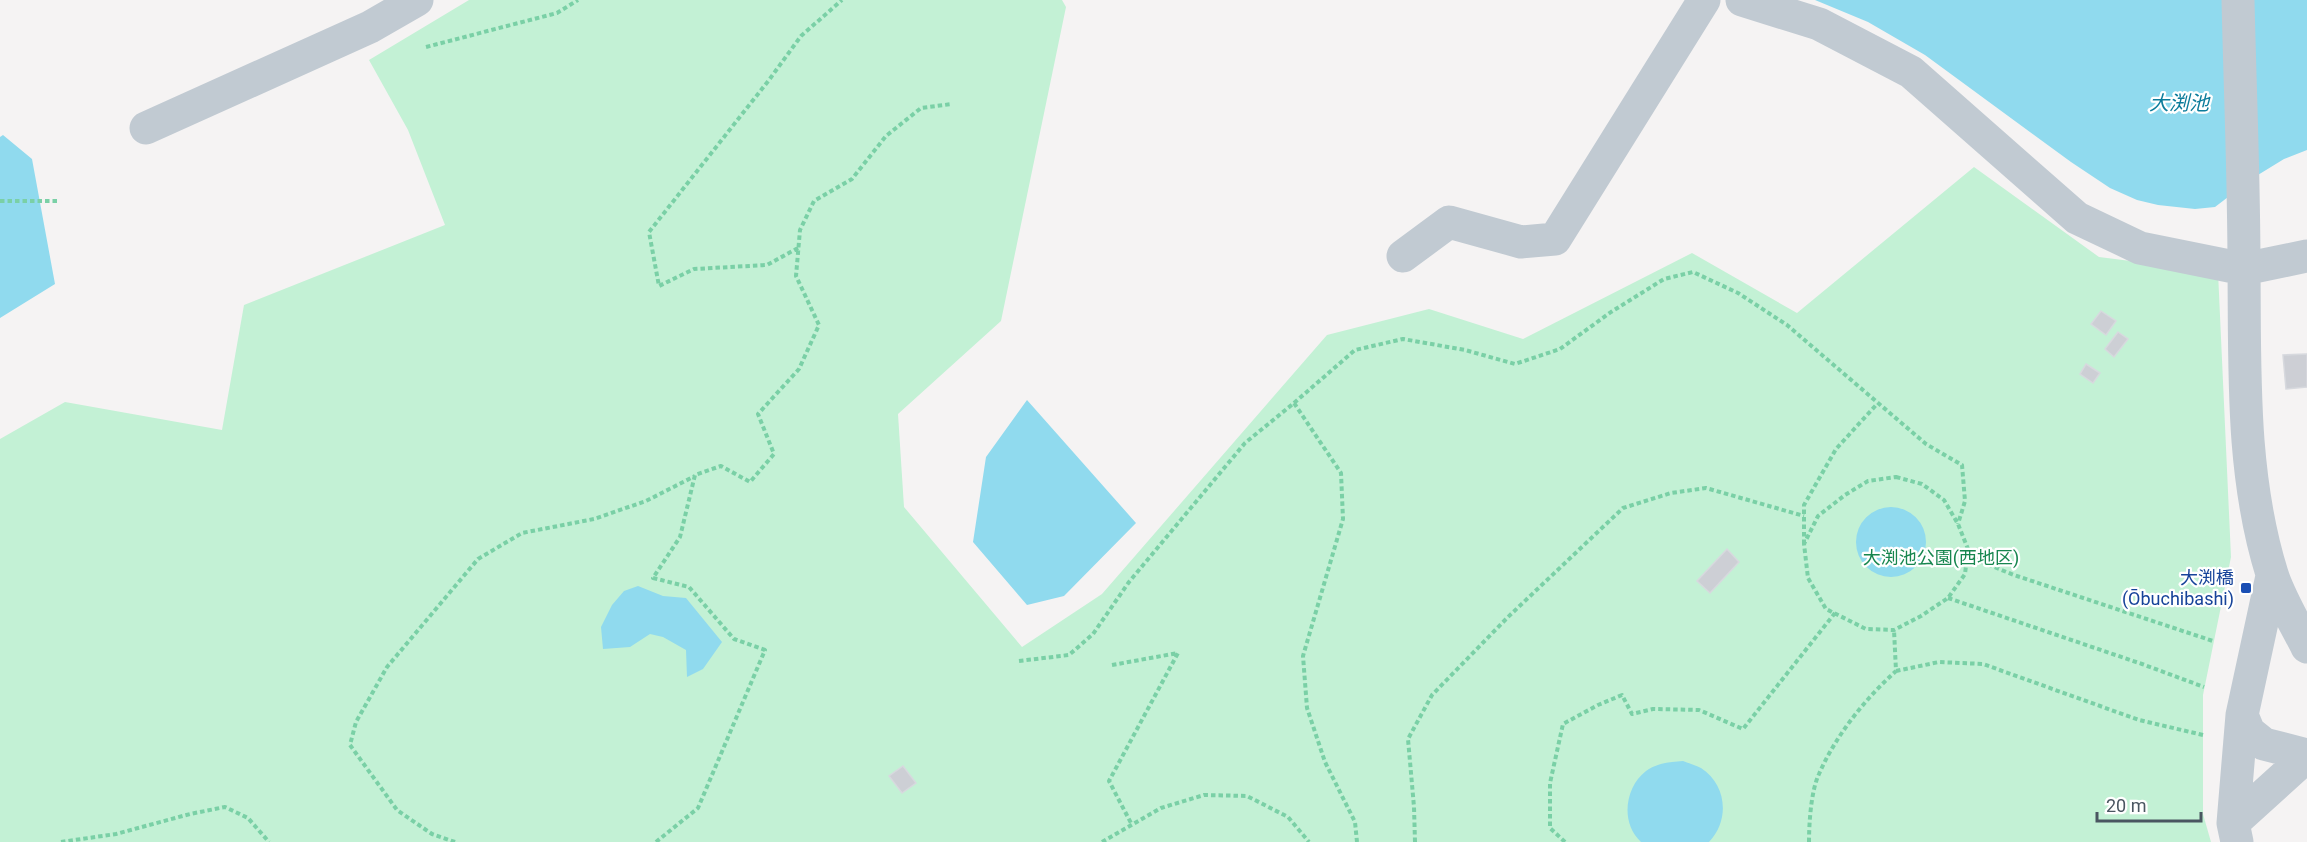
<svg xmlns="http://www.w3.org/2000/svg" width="2307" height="842" viewBox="0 0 2307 842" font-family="Roboto,'Noto Sans JP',sans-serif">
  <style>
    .green { fill: #c3f1d5 }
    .water { fill: #90daee }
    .building { fill: #cdcfd5; stroke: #d7d9de; stroke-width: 1.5 }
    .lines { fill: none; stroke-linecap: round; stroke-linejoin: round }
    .path { stroke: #7ad0a6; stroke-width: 4; stroke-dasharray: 4.5 3; stroke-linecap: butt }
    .minor { stroke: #c1cad2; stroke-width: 33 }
    .transit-dot { fill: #1a4fb4; stroke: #fff; stroke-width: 2 }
    .labels { text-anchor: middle; stroke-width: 4.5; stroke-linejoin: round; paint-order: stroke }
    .park-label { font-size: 18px; fill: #17864f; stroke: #fff }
    .transit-label { font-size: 18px; fill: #164399; stroke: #fff; text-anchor: end }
    .water-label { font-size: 20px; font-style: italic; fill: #0c7c9b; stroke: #fff }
  </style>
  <rect width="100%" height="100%" fill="#f5f3f3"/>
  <path class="green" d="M 469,0 L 1062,0 L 1066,7 L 1001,321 L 898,414 L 904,507 L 1022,647 L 1102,594 L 1327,335 L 1429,309 L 1523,339 L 1692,253 L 1797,313 L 1974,167 L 2099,257 L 2218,272 L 2231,557 L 2203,695 L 2203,814 L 2211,842 L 0,842 L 0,439 L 65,402 L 222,430 L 244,305 L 445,225 L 408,130 L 369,60 Z"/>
  <path class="water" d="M 1815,0 L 2307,0 L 2307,150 L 2284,159 L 2253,178 L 2215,207 L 2195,209 L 2158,205 L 2137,200 L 2110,188 L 2071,162 L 1925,55 L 1868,22 Z
    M 3,135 L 32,159 L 55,284 L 0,318 L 0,137 Z
    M 1027,400 L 1136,523 L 1064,596 L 1027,605 L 973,542 L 986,457 Z
    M1856 542a35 35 0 1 1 70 0a35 35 0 1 1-70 0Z
    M 638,586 L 663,596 L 686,598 L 722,642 L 703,669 L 687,677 L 686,650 L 663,637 L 650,634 L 630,647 L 603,649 L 601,627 L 612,605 L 624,591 Z
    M 1683,761 C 1688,763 1695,765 1701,768 C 1727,785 1730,820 1709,842 L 1641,842 C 1620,823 1625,787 1646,771 C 1657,763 1670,762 1683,761 Z"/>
  <path class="building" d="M 2101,311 L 2116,321 L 2106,335 L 2091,324 Z
    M 2118,332 L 2128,339 L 2114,357 L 2105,349 Z
    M 2307,354 L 2307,387 L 2286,389 L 2283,355 Z
    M 2086,364 L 2100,373 L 2093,383 L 2080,374 Z
    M 1727,549 L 1739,562 L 1710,593 L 1697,581 Z
    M 903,766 L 916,783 L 902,793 L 889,776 Z"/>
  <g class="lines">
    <path class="path" d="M 426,47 L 557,13 L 578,0
      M 0,201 L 57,201
      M 798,248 L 767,265 L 694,269 L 659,286 L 649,232 L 769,80 L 801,36 L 842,0
      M 1294,403 L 1355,350 L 1403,339 L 1465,350 L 1515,364 L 1560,349 L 1611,312 L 1664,279 L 1693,272 L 1738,293 L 1787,325 L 1926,444 L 1962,465 L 1965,501 L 1958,524
      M 1896,477 L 1922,484 L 1944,500 L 1958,524 L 1968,549 L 1965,574 L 1948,598 L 1921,616 L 1894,630 L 1866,629 L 1826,609 L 1808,578 L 1804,544 L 1818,516 L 1845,495 L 1868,481 Z
      M 1804,544 L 1804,505 L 1836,449 L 1877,404
      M 1967,556 L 2014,575 L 2213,641
      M 1948,598 L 2142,664 L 2204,687
      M 1019,661 L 1069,655 L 1093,634 L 1129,582 L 1245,443 L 1294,403 L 1341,473 L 1343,519 L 1303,656 L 1307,708 L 1325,762 L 1355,822 L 1357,842
      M 1112,665 L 1178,653 L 1109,781 L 1132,825
      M 1896,671 L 1939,662 L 1983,664 L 2139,720 L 2203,735
      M 61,842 L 116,834 L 190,814 L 225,807 L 248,818 L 269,842
      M 455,842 L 432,834 L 397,810 L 350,745 L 356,722 L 387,667 L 478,559 L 522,533 L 594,519 L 646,501 L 695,476
      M 656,842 L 698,808 L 765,650 L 734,639 L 689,587 L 653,578 L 680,537 L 695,475 L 721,466 L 750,482 L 774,454 L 758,414 L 799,369 L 819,325 L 796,276 L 800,230 L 814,201 L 852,179 L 886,136 L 921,108 L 952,104
      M 1102,842 L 1161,808 L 1204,795 L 1247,796 L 1288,817 L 1309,842
      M 1415,842 L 1414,807 L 1408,739 L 1432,695 L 1508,617 L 1623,508 L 1671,493 L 1706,488 L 1804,516
      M 1565,842 L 1550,828 L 1550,783 L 1563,724 L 1598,705 L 1622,695 L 1632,714 L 1653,709 L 1699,710 L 1743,729 L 1835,613
      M 1809,842 C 1809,823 1811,791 1819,774 C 1836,735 1865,699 1896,671 L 1894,630"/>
    <path class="minor" d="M 1742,0 L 1819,24 L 1911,72 L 2077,218 L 2140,248 L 2244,269 L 2307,256
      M 2238,0 C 2240,89 2244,178 2244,268 C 2245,370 2241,475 2272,574 C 2279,597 2296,625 2307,647
      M 146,128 L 370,27 L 417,0
      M 1403,256 L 1449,222 L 1521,242 L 1555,239 L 1704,0
      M 2242,715 L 2249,732 L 2264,744 L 2307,755
      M 2233,823 L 2307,756
      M 2237,842 L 2233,823 L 2242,715 L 2272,576"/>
  </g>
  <rect class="transit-dot" x="2240" y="582" width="12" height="12" rx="3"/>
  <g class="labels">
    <g class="park-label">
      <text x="1941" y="564">大渕池公園(西地区)</text>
    </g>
    <g class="transit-label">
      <text x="2234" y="584">大渕橋<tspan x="2234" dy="21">(Ōbuchibashi)</tspan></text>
    </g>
    <g class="water-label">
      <text x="2179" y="110">大渕池</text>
    </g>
  </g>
  <path d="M2097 812v9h104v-9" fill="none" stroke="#4a5661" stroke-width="3"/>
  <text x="2106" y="812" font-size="18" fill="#4a5661" stroke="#ffffff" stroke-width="4.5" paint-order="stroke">20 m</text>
</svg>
